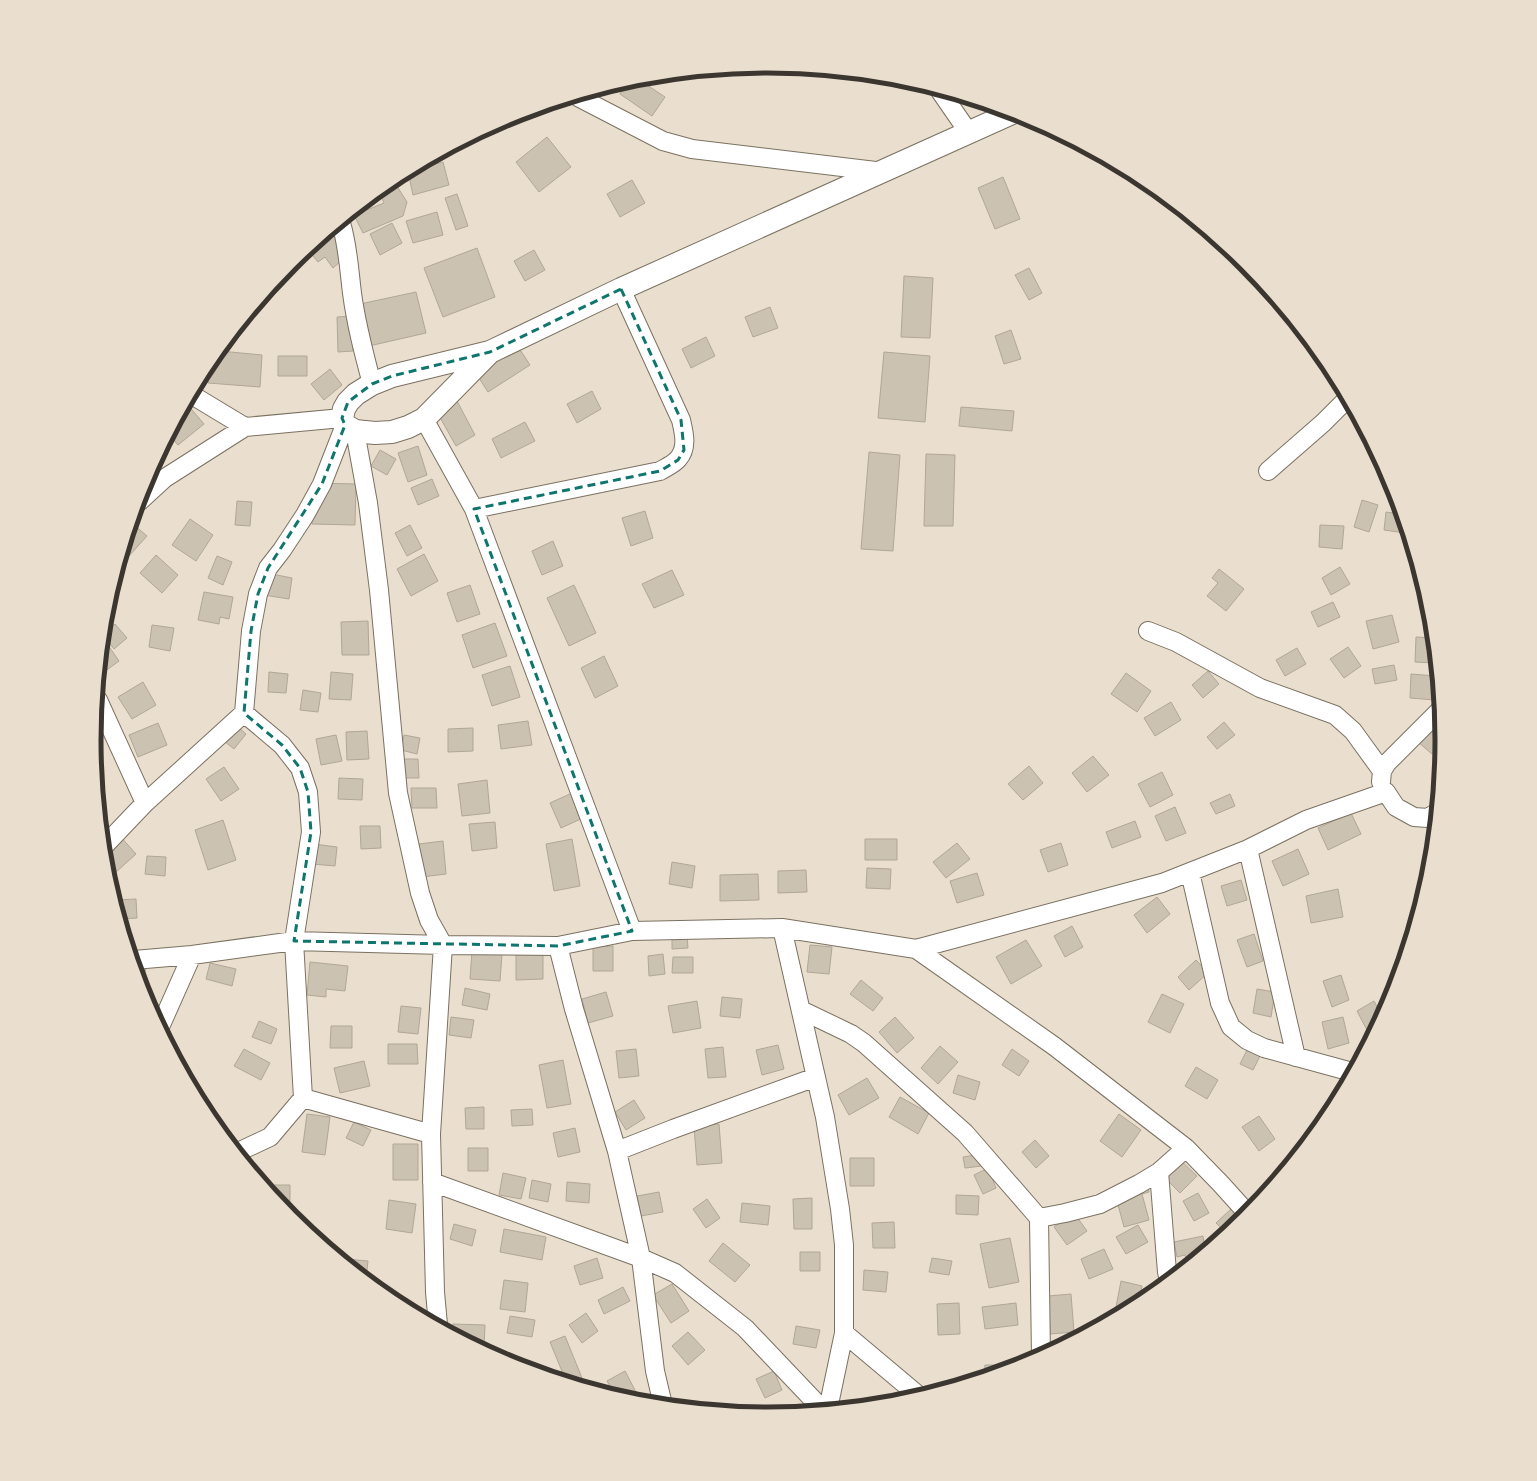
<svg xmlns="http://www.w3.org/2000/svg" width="1537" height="1481" viewBox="0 0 1537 1481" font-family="'Public Sans',sans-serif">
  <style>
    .building { fill: #ccc2b1; stroke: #b1a796 }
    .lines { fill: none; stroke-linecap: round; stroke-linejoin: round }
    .street-casing { stroke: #7b7162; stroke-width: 20 }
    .secondary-casing { stroke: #7b7162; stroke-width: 24 }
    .street { stroke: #fff; stroke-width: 18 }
    .secondary { stroke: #fff; stroke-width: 22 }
    .marked { fill: none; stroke: #0f766e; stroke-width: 3; stroke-dasharray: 8 5; stroke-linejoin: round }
    .rim { fill: none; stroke: #3b3730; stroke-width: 5 }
  </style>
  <rect width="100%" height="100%" fill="#eadfce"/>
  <path class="building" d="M 638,79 L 665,97 L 652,116 L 620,94 L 628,82 Z
    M 547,137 L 571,167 L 539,192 L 516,162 Z
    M 443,162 L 449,185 L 413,195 L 408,172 Z
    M 1003,177 L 1020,219 L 995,229 L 978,188 Z
    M 393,180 L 407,202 L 403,216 L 363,233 L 354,215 L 384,203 L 379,192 Z
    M 632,180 L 645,203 L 620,217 L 607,194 Z
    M 457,194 L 468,226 L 456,230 L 445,198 Z
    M 437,212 L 443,235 L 413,243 L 406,221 Z
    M 392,223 L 402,243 L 380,255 L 370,234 Z
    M 327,234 L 331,239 L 335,235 L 345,252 L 338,257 L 341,261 L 333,268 L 325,257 L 318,262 L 308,250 Z
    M 477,248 L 495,297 L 443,317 L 424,268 Z
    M 534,250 L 545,270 L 525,281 L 514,261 Z
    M 1029,268 L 1042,293 L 1029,300 L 1015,275 Z
    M 904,276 L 933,278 L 930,338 L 901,337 Z
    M 416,292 L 426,333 L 369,346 L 360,304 Z
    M 770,307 L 778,328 L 753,337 L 745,317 Z
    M 351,316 L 353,351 L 338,352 L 337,317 Z
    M 1011,330 L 1021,359 L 1004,364 L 995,336 Z
    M 706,337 L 715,356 L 691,368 L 682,349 Z
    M 517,345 L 530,365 L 488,392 L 475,372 Z
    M 220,351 L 262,355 L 260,387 L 208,383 L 209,364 Z
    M 884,352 L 930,356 L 925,422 L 878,418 Z
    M 278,356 L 307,356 L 307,376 L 278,376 Z
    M 330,369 L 342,385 L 324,400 L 311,384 Z
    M 592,391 L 601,409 L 577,423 L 567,404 Z
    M 457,401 L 475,435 L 456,446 L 437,412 Z
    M 187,404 L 204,424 L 178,445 L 170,436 Z
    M 961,407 L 1014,411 L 1012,431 L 959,426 Z
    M 525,422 L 535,441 L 501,458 L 492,439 Z
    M 418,446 L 427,475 L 408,482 L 398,453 Z
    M 380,450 L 396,459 L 387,475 L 371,466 Z
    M 869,452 L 900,455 L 893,551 L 861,549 Z
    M 926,454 L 955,455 L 953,526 L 924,526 Z
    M 432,479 L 439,496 L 418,505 L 411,488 Z
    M 313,483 L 356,484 L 355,525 L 312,524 Z
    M 1362,500 L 1378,505 L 1369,532 L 1354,527 Z
    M 237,501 L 252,502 L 250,526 L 235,525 Z
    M 645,511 L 653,538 L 631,546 L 622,518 Z
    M 1386,512 L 1401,514 L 1406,528 L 1405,533 L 1384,530 Z
    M 190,519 L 213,535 L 196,561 L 172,545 Z
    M 133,524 L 147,536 L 129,556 L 124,552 Z
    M 410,525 L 422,548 L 407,556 L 395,533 Z
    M 1320,525 L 1344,526 L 1342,549 L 1319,547 Z
    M 553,541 L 563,566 L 542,575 L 532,551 Z
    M 424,554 L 438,581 L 411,596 L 397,569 Z
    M 156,555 L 178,575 L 162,593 L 140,573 Z
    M 217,556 L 232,562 L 223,585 L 208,578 Z
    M 1340,567 L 1350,584 L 1331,595 L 1322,578 Z
    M 1219,569 L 1244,589 L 1226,611 L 1207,596 L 1218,583 L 1212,578 Z
    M 672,570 L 684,595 L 654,608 L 642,584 Z
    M 267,573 L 292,578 L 289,599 L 264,595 Z
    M 470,585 L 480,614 L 457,622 L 447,593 Z
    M 574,585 L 596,633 L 569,646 L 547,598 Z
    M 204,592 L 233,597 L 229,619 L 220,617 L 219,624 L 198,620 Z
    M 1333,602 L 1340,617 L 1318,627 L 1311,612 Z
    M 1392,615 L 1399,642 L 1373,649 L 1366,621 Z
    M 368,621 L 369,655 L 342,655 L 341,622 Z
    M 495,623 L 507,656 L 473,668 L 462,635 Z
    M 115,624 L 127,638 L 114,649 L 104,636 L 105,633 Z
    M 152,625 L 174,628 L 170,651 L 149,647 Z
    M 1416,637 L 1433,638 L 1435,663 L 1415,662 Z
    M 108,645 L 119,661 L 104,672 L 101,668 L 103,649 Z
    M 1348,647 L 1361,666 L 1344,678 L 1330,659 Z
    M 1297,648 L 1306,664 L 1285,676 L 1276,660 Z
    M 604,656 L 618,686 L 595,698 L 581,668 Z
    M 1394,665 L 1397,680 L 1375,684 L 1372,669 Z
    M 510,666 L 520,697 L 492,706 L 482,675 Z
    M 1208,671 L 1219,684 L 1203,698 L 1192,685 Z
    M 269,672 L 288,674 L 286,693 L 268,692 Z
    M 331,672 L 353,674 L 351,700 L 329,699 Z
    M 1126,673 L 1151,691 L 1137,712 L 1111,694 Z
    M 1411,674 L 1436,676 L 1434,700 L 1410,698 Z
    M 143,682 L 156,705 L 132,719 L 118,697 Z
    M 303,690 L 321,693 L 318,712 L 300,710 Z
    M 1171,702 L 1181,720 L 1155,736 L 1144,718 Z
    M 528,721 L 532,745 L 501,749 L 498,725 Z
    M 1224,722 L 1235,735 L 1217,749 L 1207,737 Z
    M 158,723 L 167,745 L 138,757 L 129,735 Z
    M 1433,725 L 1442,733 L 1443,740 L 1432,754 L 1418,742 Z
    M 237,726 L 246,734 L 234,749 L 224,741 Z
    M 473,728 L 473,751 L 448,752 L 448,729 Z
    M 367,731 L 369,759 L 347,760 L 346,732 Z
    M 336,735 L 342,761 L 321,765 L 316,739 Z
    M 404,735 L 420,738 L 417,754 L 401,750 Z
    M 1093,756 L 1109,775 L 1087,792 L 1072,773 Z
    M 398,759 L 418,759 L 419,778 L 398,778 Z
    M 1029,766 L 1043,783 L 1023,800 L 1008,784 Z
    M 224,767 L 239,789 L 221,801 L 206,779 Z
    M 1162,772 L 1173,795 L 1150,807 L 1138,784 Z
    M 339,778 L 363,779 L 362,800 L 338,799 Z
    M 487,780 L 490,813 L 462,816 L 458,784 Z
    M 411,788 L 436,788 L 437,808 L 412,808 Z
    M 572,793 L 583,818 L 561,828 L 550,803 Z
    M 1230,794 L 1235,806 L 1216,814 L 1210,803 Z
    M 1175,807 L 1186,833 L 1166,841 L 1155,816 Z
    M 1351,813 L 1361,834 L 1328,850 L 1318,828 Z
    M 223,820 L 236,860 L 208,870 L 195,830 Z
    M 1135,821 L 1141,837 L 1112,848 L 1106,832 Z
    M 495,822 L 497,848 L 472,851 L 469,824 Z
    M 360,826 L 380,826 L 381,848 L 361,849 Z
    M 119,835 L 136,854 L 115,873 L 106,862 L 105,849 Z
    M 572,839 L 580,886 L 554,891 L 546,844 Z
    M 865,839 L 897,839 L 897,860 L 865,860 Z
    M 443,841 L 446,874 L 422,877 L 419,844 Z
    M 957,843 L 970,859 L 946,878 L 933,862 Z
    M 1061,843 L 1068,865 L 1048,872 L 1040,850 Z
    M 314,844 L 337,847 L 335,866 L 312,864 Z
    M 1298,849 L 1309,874 L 1283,886 L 1272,861 Z
    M 147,856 L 166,857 L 165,876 L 145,874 Z
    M 672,862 L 695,866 L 692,888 L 669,884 Z
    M 867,868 L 891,869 L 890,889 L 866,888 Z
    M 806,870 L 807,892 L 778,893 L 778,871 Z
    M 977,873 L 984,895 L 957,903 L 950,881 Z
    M 758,874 L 759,900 L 720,901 L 720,875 Z
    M 1241,880 L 1247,900 L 1227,906 L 1221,886 Z
    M 1338,889 L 1343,917 L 1311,923 L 1306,896 Z
    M 1157,897 L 1170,914 L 1147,933 L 1134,915 Z
    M 136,899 L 137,918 L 121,919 L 117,900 Z
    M 1072,926 L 1083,947 L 1065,957 L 1054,936 Z
    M 1254,934 L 1263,961 L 1247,967 L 1237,940 Z
    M 687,935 L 688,948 L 672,949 L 672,936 Z
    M 1026,940 L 1042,966 L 1011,984 L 996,957 Z
    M 810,945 L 832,947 L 829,974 L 807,972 Z
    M 613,946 L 613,971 L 593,971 L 593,947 Z
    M 472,951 L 502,954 L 500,981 L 470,979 Z
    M 516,953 L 543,953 L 543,979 L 516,980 Z
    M 663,954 L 665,974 L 649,976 L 648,956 Z
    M 673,957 L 693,957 L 693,973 L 672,973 Z
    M 1196,960 L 1208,973 L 1189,990 L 1178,977 Z
    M 310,962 L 348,966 L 345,991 L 326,989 L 326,997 L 307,995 Z
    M 210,963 L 236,969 L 232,986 L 206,979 Z
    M 135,966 L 146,967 L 142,989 Z
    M 1341,975 L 1349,1000 L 1332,1007 L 1323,981 Z
    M 861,980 L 883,998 L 873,1011 L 850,994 Z
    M 465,988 L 490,994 L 487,1010 L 462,1005 Z
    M 1257,989 L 1275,992 L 1271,1017 L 1253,1013 Z
    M 606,992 L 613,1016 L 588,1023 L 582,999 Z
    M 1162,994 L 1184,1004 L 1170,1033 L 1148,1022 Z
    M 722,997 L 742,999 L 740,1018 L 720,1016 Z
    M 697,1001 L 701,1028 L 673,1033 L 668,1006 Z
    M 1374,1001 L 1382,1016 L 1375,1031 L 1369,1034 L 1357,1011 Z
    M 401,1006 L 421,1008 L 418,1034 L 398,1032 Z
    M 451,1017 L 474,1020 L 471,1038 L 449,1035 Z
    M 895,1017 L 914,1038 L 897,1053 L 879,1032 Z
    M 1343,1017 L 1349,1043 L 1328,1049 L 1322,1022 Z
    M 259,1021 L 277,1029 L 271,1044 L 252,1037 Z
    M 331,1026 L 352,1026 L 352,1048 L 330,1048 Z
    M 388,1044 L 417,1044 L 418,1064 L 388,1064 Z
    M 778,1045 L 784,1069 L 762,1075 L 756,1050 Z
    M 940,1046 L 958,1062 L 938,1084 L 921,1068 Z
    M 723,1047 L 726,1077 L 708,1078 L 705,1049 Z
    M 244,1049 L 270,1063 L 261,1080 L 234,1066 Z
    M 636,1049 L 639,1076 L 619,1078 L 616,1051 Z
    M 1012,1049 L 1029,1061 L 1019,1076 L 1002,1065 Z
    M 1247,1050 L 1260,1056 L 1253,1070 L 1240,1064 Z
    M 563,1060 L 571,1104 L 547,1108 L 539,1065 Z
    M 364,1061 L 370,1086 L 340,1093 L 334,1068 Z
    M 1196,1067 L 1218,1080 L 1207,1099 L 1185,1086 Z
    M 958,1075 L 980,1082 L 975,1100 L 953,1093 Z
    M 867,1078 L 879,1098 L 849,1115 L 838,1095 Z
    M 900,1097 L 929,1113 L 918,1134 L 889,1117 Z
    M 634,1100 L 645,1118 L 626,1130 L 615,1112 Z
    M 484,1107 L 484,1129 L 466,1129 L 465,1108 Z
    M 532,1109 L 533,1125 L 512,1126 L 511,1110 Z
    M 307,1114 L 330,1117 L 325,1155 L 302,1152 Z
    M 1119,1114 L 1141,1130 L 1122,1157 L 1100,1141 Z
    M 214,1116 L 224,1130 L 221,1131 L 211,1119 Z
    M 1259,1116 L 1275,1139 L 1259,1151 L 1242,1127 Z
    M 354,1122 L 371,1130 L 363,1146 L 346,1138 Z
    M 719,1124 L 722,1163 L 697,1165 L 694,1126 Z
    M 575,1128 L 580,1152 L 558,1157 L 553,1133 Z
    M 1035,1140 L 1049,1156 L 1036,1168 L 1022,1152 Z
    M 393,1144 L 418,1144 L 418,1180 L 393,1180 Z
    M 468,1148 L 488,1148 L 488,1171 L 468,1171 Z
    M 981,1154 L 982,1166 L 965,1168 L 963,1157 Z
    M 850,1158 L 874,1158 L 874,1186 L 850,1186 Z
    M 1178,1158 L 1197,1176 L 1180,1193 L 1162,1175 Z
    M 988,1168 L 996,1188 L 983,1194 L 974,1175 Z
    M 1282,1170 L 1283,1172 L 1270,1187 L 1266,1181 Z
    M 503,1173 L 526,1178 L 521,1199 L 499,1195 Z
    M 532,1180 L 551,1184 L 548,1202 L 529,1198 Z
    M 1146,1181 L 1149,1192 L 1142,1194 L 1149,1220 L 1124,1227 L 1117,1201 Z
    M 567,1182 L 590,1184 L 589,1203 L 566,1201 Z
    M 269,1185 L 290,1185 L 290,1202 L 278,1201 L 269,1190 Z
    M 659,1192 L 663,1212 L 641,1216 L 637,1196 Z
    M 1198,1193 L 1209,1213 L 1194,1221 L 1183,1201 Z
    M 956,1195 L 979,1196 L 978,1215 L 956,1214 Z
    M 812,1198 L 812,1229 L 794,1229 L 793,1199 Z
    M 707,1199 L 720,1218 L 706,1228 L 693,1209 Z
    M 389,1200 L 416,1204 L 412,1233 L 386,1229 Z
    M 742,1203 L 770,1206 L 768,1225 L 740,1222 Z
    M 1231,1209 L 1242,1220 L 1226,1233 L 1216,1223 Z
    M 1074,1213 L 1087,1231 L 1067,1245 L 1054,1227 Z
    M 894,1222 L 895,1248 L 873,1248 L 872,1223 Z
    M 454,1224 L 476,1230 L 472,1246 L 450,1239 Z
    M 1138,1225 L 1148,1242 L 1126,1254 L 1116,1237 Z
    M 504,1229 L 546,1237 L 542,1260 L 500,1252 Z
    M 1203,1236 L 1205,1250 L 1188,1265 L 1185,1255 L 1177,1257 L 1174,1242 Z
    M 324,1237 L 337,1252 L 335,1253 L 319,1240 Z
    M 1010,1238 L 1019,1282 L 989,1288 L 980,1244 Z
    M 723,1243 L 750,1265 L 735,1282 L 709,1261 Z
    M 1104,1249 L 1113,1269 L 1089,1279 L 1081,1259 Z
    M 800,1252 L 820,1252 L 820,1271 L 800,1271 Z
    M 597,1258 L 603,1278 L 580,1285 L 574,1266 Z
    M 932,1258 L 952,1261 L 949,1275 L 929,1272 Z
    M 346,1259 L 368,1261 L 366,1279 L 346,1262 Z
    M 864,1270 L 888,1272 L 886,1292 L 863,1290 Z
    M 504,1280 L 528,1283 L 525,1312 L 500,1309 Z
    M 1121,1281 L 1142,1286 L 1139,1304 L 1128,1309 L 1116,1307 Z
    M 672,1284 L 689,1311 L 671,1323 L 653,1295 Z
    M 623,1287 L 630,1301 L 604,1314 L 598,1300 Z
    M 1071,1294 L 1074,1332 L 1050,1334 L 1048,1296 Z
    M 959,1303 L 960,1334 L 938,1335 L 937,1304 Z
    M 1016,1303 L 1018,1325 L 985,1329 L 982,1307 Z
    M 586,1313 L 598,1331 L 582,1343 L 569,1325 Z
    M 510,1316 L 535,1320 L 532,1337 L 507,1333 Z
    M 453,1324 L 485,1325 L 484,1348 L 481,1348 L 452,1333 Z
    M 796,1326 L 820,1330 L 816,1348 L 793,1344 Z
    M 688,1332 L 705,1350 L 688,1365 L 672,1346 Z
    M 565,1336 L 582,1378 L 572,1382 L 566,1381 L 550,1342 Z
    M 1053,1343 L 1065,1343 L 1053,1350 Z
    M 985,1365 L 1000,1365 L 1000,1372 L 984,1376 Z
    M 625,1371 L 638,1396 L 630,1400 L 615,1395 L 607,1381 Z
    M 774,1371 L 782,1390 L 765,1398 L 756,1379 Z
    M 723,1406 L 746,1407 L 745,1413 L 723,1410 Z"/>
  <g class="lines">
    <defs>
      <path id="street" d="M 940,91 L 969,133
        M 578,97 L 663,141 L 692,149 L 884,172
        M 341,223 C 348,246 349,269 352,293 C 356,324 364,354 372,384
        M 192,395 L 245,427 L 342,418
        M 424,419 L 474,509 L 632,931
        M 345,425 L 322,484 L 305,515 L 282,550 L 268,568 L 258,594 L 251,631 L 244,713 L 282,745 L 300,768 L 308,792 L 311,832 L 294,941 L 303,1098 L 431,1134
        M 355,431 L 368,503 L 379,590 L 398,793 L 420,893 L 429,920 L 443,945 L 431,1134 L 435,1292 L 438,1325
        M 1268,471 L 1323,423 L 1347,399
        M 140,501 L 165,478 L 245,427
        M 474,509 L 660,471 C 665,468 674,464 678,459 C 688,448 684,433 681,420 L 621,289
        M 1148,631 L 1176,642 L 1260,688 L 1335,715 L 1353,731 L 1382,771
        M 98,700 L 145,803
        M 1381,782 L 1382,771 L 1387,763 L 1440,710
        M 104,846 L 145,803 L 244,713
        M 1248,849 L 1296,1057
        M 1190,872 L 1220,1003 L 1231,1027 L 1247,1040 L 1264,1048 L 1352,1072
        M 782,928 L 825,1117 L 840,1209 L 844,1245 L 844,1333 L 828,1409
        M 558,946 L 574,1009 L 617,1151 L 641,1258 L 655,1371 L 663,1405
        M 916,949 L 1162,883 L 1248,849 L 1306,820 L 1386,792 L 1396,807 L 1414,817 L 1428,818 L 1436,813
        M 134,960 L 192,955 L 294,941 L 443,945 L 558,946 L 632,931 L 782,928 L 916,949 L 1054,1046 L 1186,1148 L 1221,1184 L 1248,1214
        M 801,1010 L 851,1034 L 864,1043 L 965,1133 L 1039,1218 L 1041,1356
        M 160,1027 L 192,955
        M 617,1151 L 673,1129 L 816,1077
        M 238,1152 L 270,1137 L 303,1098
        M 1159,1172 L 1167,1272 L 1169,1280
        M 432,1182 L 641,1258 L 675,1273 L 745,1328 L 823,1410
        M 1039,1218 L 1065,1213 L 1100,1204 L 1139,1184 L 1159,1172 L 1186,1148
        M 844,1333 L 919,1396"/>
      <path id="secondary" d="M 490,352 L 424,419 L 408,427 L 392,432 L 375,433 L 355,431 L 345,425 L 342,418 L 344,409 L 348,402 L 356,394 L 372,384 L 392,376 L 490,352 L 621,289 L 1012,113"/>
    </defs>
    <use href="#street" class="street-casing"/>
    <use href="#secondary" class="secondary-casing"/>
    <use href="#street" class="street"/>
    <use href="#secondary" class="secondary"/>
  </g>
  <path class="marked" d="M 621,289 L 681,420 L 684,450 L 678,460 L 660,471 L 474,509 L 632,931 L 558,946 L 294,941 L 311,832 L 308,792 L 300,768 L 282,745 L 244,713 L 251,631 L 258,594 L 268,568 L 322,484 L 345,425 L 342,418 L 348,402 L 372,384 L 392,376 L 490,352 Z"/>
  <path d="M0 0H1537V1481H0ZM101 740a667 667 0 1 1 1334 0a667 667 0 1 1-1334 0Z" fill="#eadfce" fill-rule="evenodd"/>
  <path class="rim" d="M101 740a667 667 0 1 1 1334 0a667 667 0 1 1-1334 0Z"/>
</svg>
